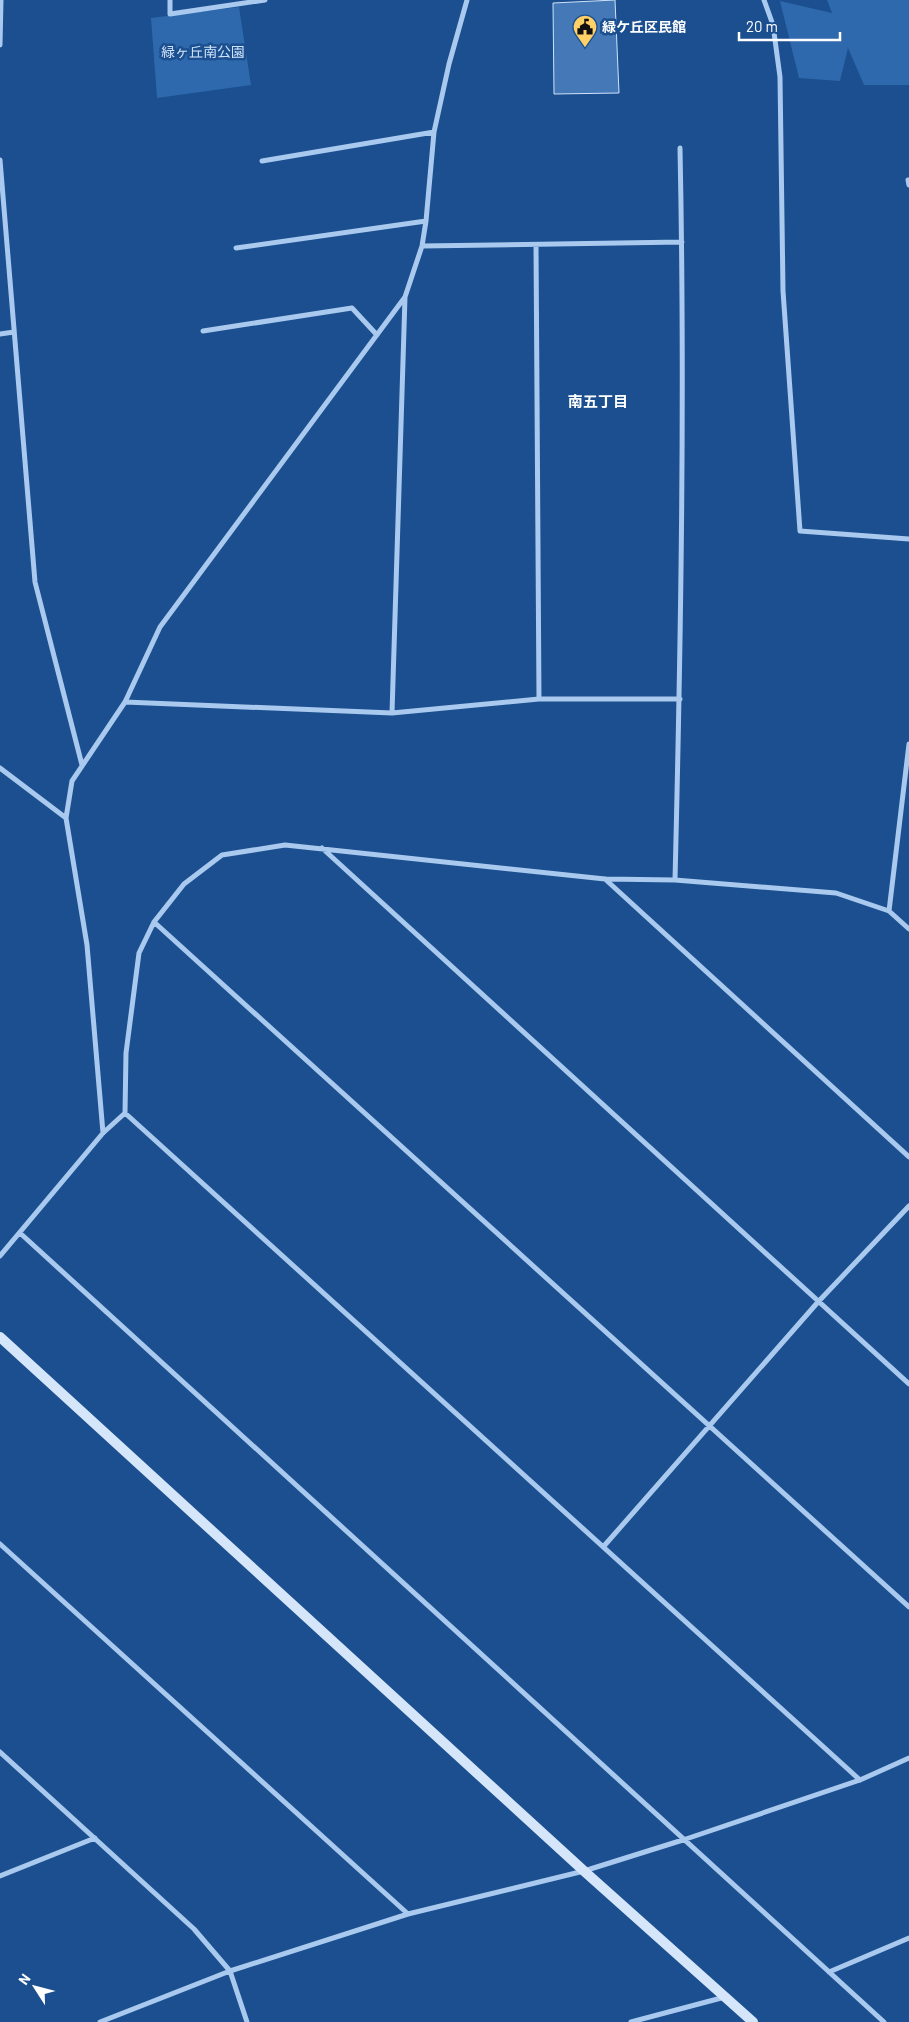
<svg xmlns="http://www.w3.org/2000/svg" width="909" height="2022" viewBox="0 0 909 2022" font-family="Barlow,'Noto Sans JP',sans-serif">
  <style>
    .green { fill: #2e69ad }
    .building { fill: #4478b7; stroke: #cfe3fa }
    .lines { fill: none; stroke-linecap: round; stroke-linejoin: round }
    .street { stroke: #a9c9ee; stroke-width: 5 }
    .secondary { stroke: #d6e6fa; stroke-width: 10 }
    .labels { text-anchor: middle; stroke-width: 5; stroke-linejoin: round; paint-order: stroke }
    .poi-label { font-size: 14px; font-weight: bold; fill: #fff; stroke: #1b4f8f; text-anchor: start }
    .park-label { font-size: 14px; fill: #cfe3fa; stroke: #1b4f8f }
    .neighbourhood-label { font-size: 15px; font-weight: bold; fill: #fff; stroke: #1b4f8f }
  </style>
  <rect width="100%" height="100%" fill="#1b4f8f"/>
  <path class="green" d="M 827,0 L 909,0 L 909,85 L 864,85 L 848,48 L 840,81 L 799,78 L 780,1 L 832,13 Z
    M 239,7 L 251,85 L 157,98 L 151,18 Z"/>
  <path class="building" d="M 615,0 L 619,93 L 554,94 L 553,3 Z"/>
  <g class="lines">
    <path class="street" d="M 170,0 L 170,14 L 265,0
      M 764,0 L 773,25 L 780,77 L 783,291 L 800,531 L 909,539
      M 0,45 L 1,0
      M 0,160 L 35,582 L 82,765
      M 262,161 L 434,132
      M 908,180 L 909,185
      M 536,245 L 539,699
      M 422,246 L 682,242
      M 236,248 L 426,221
      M 203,331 L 352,308 L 377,335
      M 0,334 L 14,332
      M 125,702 L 392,713 L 539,699 L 680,699
      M 392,713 L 405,297
      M 0,768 L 66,818
      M 322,848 L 909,1384
      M 605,879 L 909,1157
      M 675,880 C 681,636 685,392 680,148
      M 889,911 L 909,744
      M 154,922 L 909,1607
      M 125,1113 L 860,1780
      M 103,1133 L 87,945 L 66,818 L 72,781 L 125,702 L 160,627 L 405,297 L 422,246 L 426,221 L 434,132 L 449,64 L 467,0
      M 20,1233 L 884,2022
      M 0,1256 L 103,1133 L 125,1113 L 126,1053 L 139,953 L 154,922 L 184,884 L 222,855 L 285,845 L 605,879 L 675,880 L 836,893 L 889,911 L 909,929
      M 0,1544 L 408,1914
      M 604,1546 L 818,1302 L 909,1206
      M 0,1752 L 194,1929 L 230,1971 L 247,2022
      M 0,1876 L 95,1838
      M 829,1972 L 909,1938
      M 100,2022 L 230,1971 L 408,1914 L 584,1871 L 686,1839 L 860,1780 L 909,1758
      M 631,2022 L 725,1997"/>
    <path class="secondary" d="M 0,1337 L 584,1871 L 753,2022"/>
  </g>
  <defs>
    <symbol id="civic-pin" viewBox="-11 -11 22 30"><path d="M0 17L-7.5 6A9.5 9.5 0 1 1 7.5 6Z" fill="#ffd166" stroke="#1b4f8f"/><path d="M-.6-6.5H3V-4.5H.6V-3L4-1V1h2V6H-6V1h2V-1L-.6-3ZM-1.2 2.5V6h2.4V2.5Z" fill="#111"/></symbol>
  </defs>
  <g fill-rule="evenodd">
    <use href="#civic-pin" x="571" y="13" width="28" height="38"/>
  </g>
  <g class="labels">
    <g class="poi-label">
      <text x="602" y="32">緑ケ丘区民館</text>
    </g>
    <g class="park-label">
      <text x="203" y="57">緑ヶ丘南公園</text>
    </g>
    <g class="neighbourhood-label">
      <text x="598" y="407">南五丁目</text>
    </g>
  </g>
  <g transform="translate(35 1987) rotate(306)" stroke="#1b4f8f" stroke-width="4" paint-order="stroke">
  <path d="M0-4L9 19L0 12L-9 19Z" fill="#ffffff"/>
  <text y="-8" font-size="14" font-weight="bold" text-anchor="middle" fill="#ffffff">N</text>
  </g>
  <path d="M739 32v8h101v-8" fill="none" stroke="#ffffff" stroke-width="2.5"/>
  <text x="746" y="32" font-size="15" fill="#ffffff" stroke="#1b4f8f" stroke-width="4" paint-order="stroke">20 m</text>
</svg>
